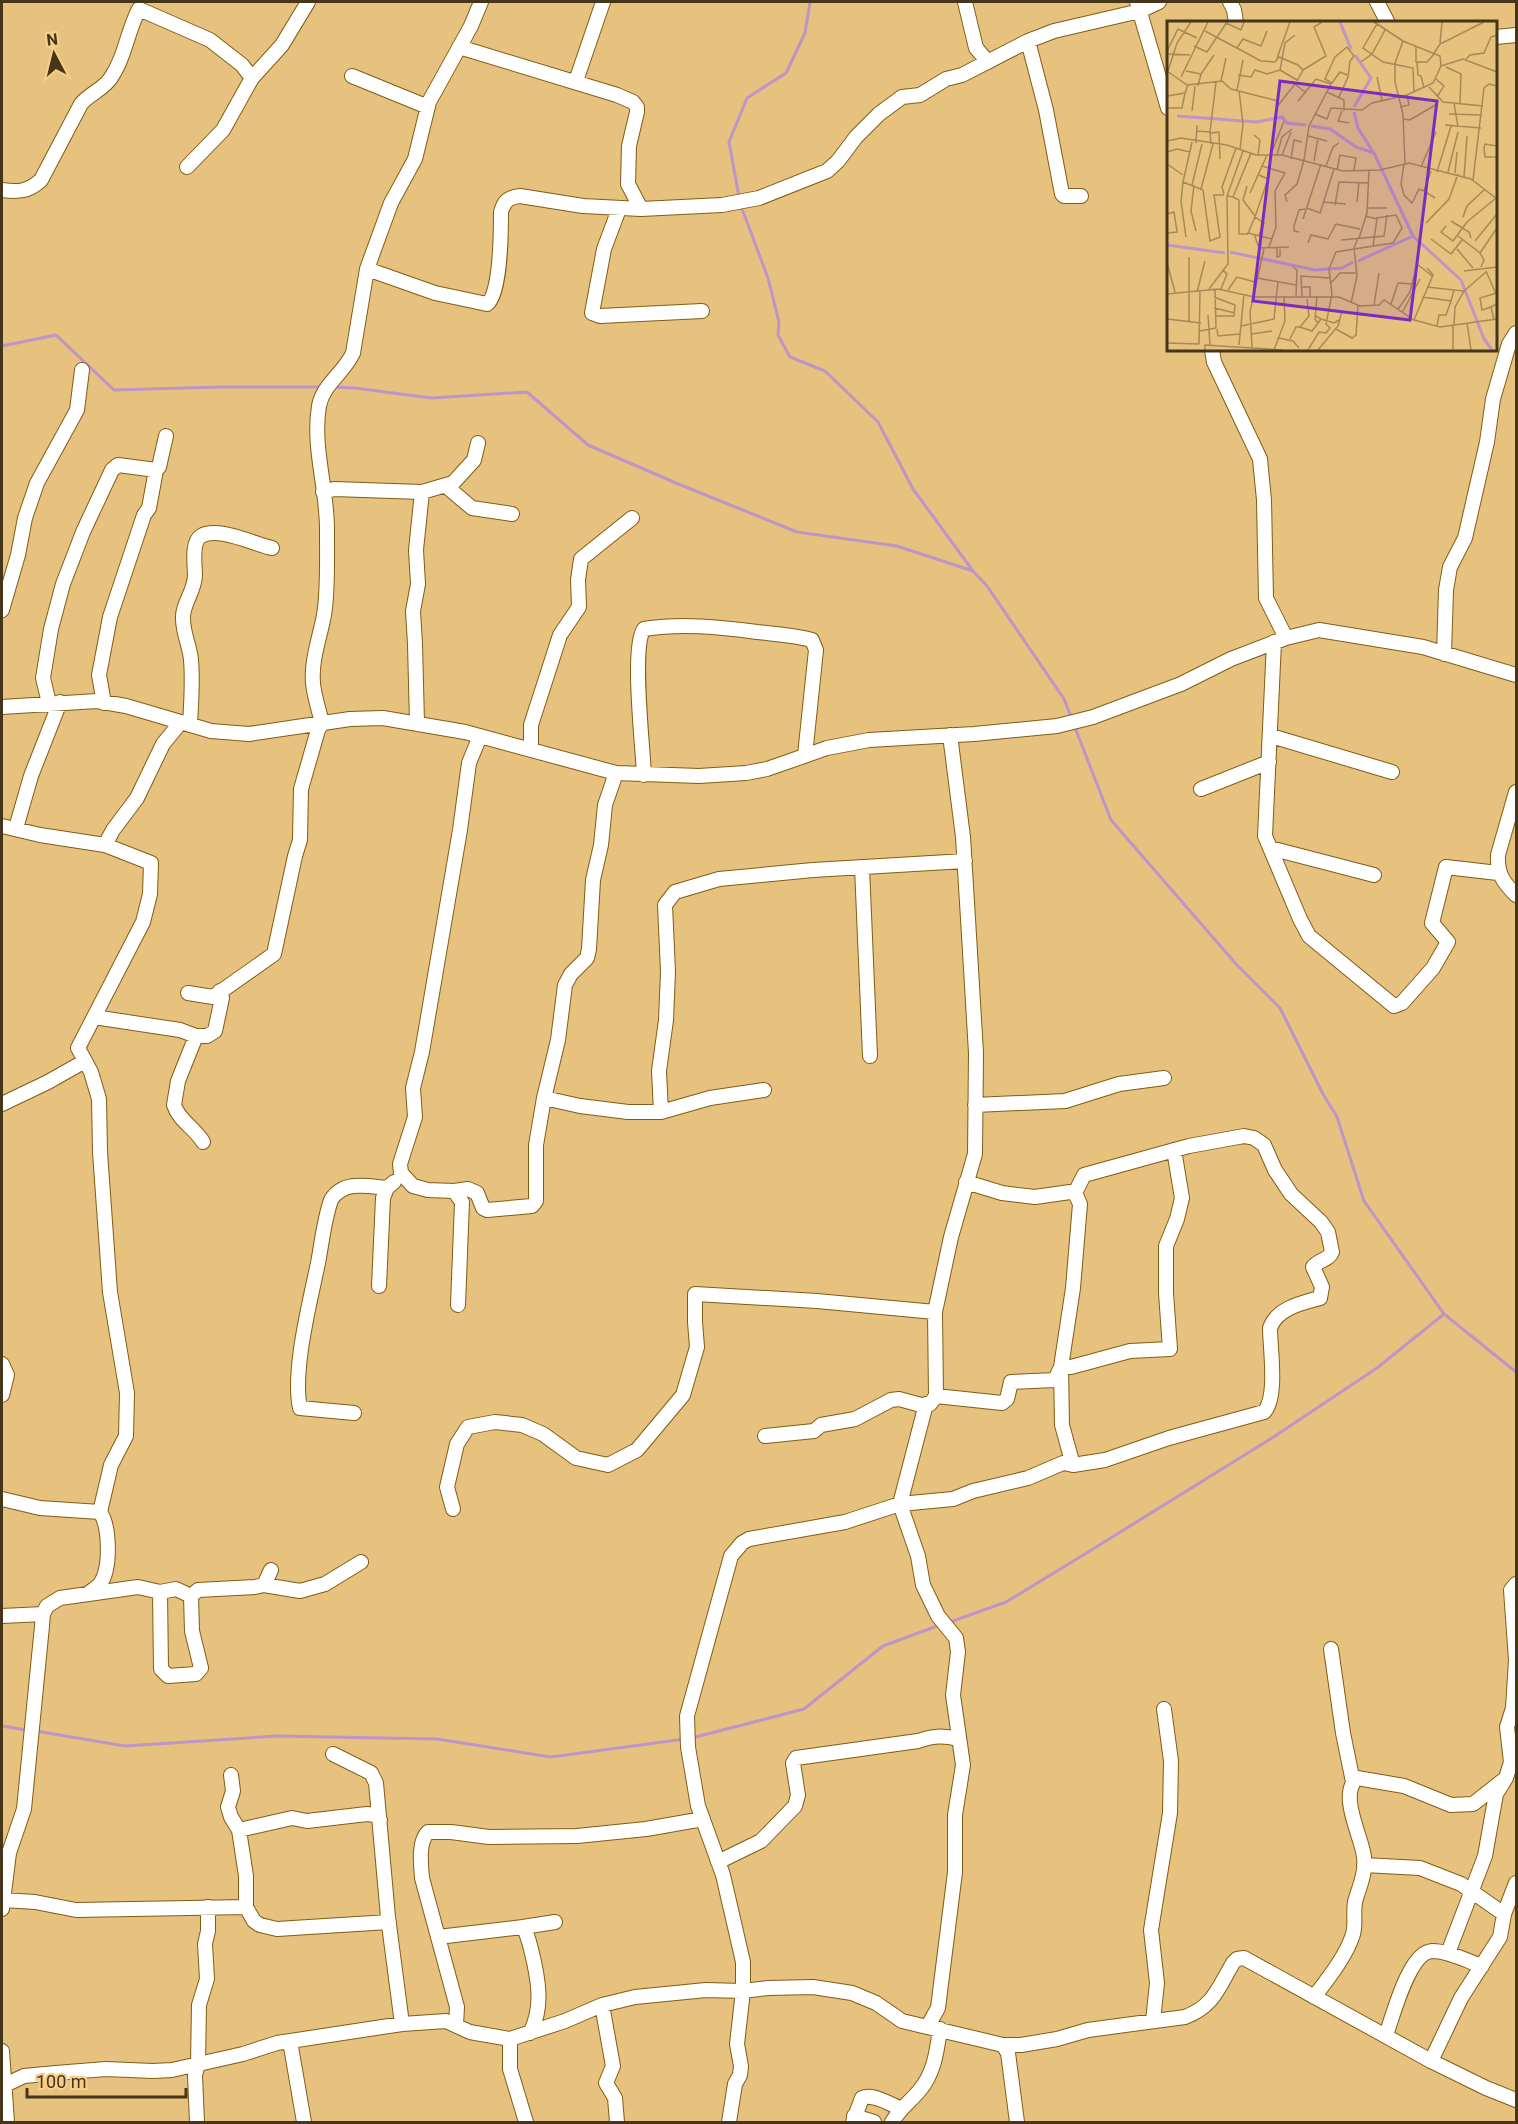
<svg xmlns="http://www.w3.org/2000/svg" width="1518" height="2124" viewBox="0 0 1518 2124" font-family="Roboto,sans-serif">
  <style>
    .lines { fill: none; stroke-linecap: round; stroke-linejoin: round }
    .stream { stroke: #bf94c7; stroke-width: 3 }
    .minor-casing { stroke: #805d14; stroke-width: 16 }
    .minor { stroke: #fff; stroke-width: 14 }
    .inset-river { fill: none; stroke: #bf94c7; stroke-width: 3 }
    .inset-road { fill: none; stroke: #a68956; stroke-width: 1.5 }
    .view { fill: #7b2cbf; fill-opacity: 0.15; stroke: #7b2cbf; stroke-width: 3 }
    .inset-edge { fill: none; stroke: #453519; stroke-width: 3 }
  </style>
  <rect width="100%" height="100%" fill="#e7c17e"/>
  <g class="lines">
    <path class="stream" d="M 739,197 L 729,142 L 747,98 L 786,73 L 805,33 L 810,2
      M 741,206 L 768,278 L 779,322 L 778,335 L 790,357 L 825,371 L 878,422 L 913,489 L 973,571
      M 2,346 L 56,335 L 114,390 L 219,387 L 322,387
      M 334,387 L 355,388 L 431,398 L 527,392 L 588,445 L 676,483 L 797,532 L 897,546 L 973,571 L 987,586 L 1064,699 L 1072,719
      M 1074,725 L 1111,820 L 1236,964 L 1280,1008 L 1323,1094 L 1337,1117 L 1364,1201 L 1444,1314 L 1516,1372
      M 950,1622 L 1006,1602 L 1080,1557 L 1272,1438 L 1377,1368 L 1444,1314
      M 2,1726 L 26,1730
      M 36,1731 L 125,1746 L 277,1736 L 437,1739 L 551,1757 L 685,1739
      M 692,1738 L 804,1709 L 883,1646 L 940,1625"/>
    <defs>
      <path id="minor" d="M 965,2 L 976,48 L 988,62
        M 1137,2 L 1168,108
        M 1230,2 L 1234,10 L 1236,22
        M 1377,2 L 1387,21
        M 1496,37 L 1516,35
        M 1028,41 L 1046,110 L 1062,194 L 1064,196 L 1081,196
        M 459,47 L 617,95 L 633,102 L 637,107 L 637,112 L 629,146 L 628,184 L 641,209
        M 352,76 L 428,107
        M 576,81 L 603,2
        M 187,167 L 223,130 L 252,78 L 282,45 L 308,2
        M 2,190 C 18,192 28,192 41,180 L 81,104 C 89,94 102,90 110,79 C 125,58 127,32 139,9 L 210,40 L 242,65 L 252,78
        M 619,209 L 604,249 L 592,313 L 600,316 L 702,311
        M 367,269 L 435,293 L 487,304 C 501,295 501,229 501,212 C 504,201 509,197 520,196 L 583,206 L 641,209 L 722,205 L 759,198 L 827,171 L 838,161 L 856,137 L 879,114 L 902,97 L 920,95 L 946,79 L 962,75 L 1028,41 L 1054,31 L 1140,11 L 1159,2
        M 1212,350 L 1214,362 L 1260,459 L 1264,500 L 1266,598 L 1286,638
        M 446,486 L 472,508 L 512,514
        M 323,492 L 334,489 L 422,492 L 453,483 L 474,460 L 478,443
        M 2,610 L 18,555 L 25,518 L 37,483 L 77,410 L 82,370
        M 1274,642 L 1265,836 L 1300,919 L 1309,936 L 1394,1006 L 1402,1003 L 1433,968 L 1448,942 L 1432,923 L 1446,867 L 1498,873
        M 1444,654 L 1446,590 L 1450,567 L 1465,538 L 1487,442 L 1493,399 L 1509,344 L 1516,333
        M 49,703 L 43,678 L 51,629 L 63,584 L 83,532 L 112,470 L 118,465 L 156,470 L 159,467 L 166,436
        M 104,703 L 99,675 L 110,617 L 144,515 L 149,508 L 156,470
        M 2,707 L 97,701 L 126,706 L 211,731 L 249,734 L 350,719 L 383,718 L 465,732 L 616,773 L 699,776 L 746,773 L 767,769 L 827,748 L 869,740 L 974,734 L 1057,726 L 1093,717 L 1181,684 L 1231,659 L 1286,638 L 1319,630 L 1423,647 L 1516,675
        M 417,723 L 415,644 L 413,611 L 418,584 L 416,550 L 422,492
        M 190,725 C 191,704 193,682 191,660 C 190,647 183,633 183,619 C 182,604 195,591 195,575 C 195,566 191,542 201,536 C 217,526 254,544 272,548
        M 480,736 L 469,763 L 460,830 L 422,1052 L 413,1088 L 415,1117 L 400,1164 L 401,1173 L 413,1186 L 428,1190 L 454,1191 L 468,1189 L 477,1193 L 483,1208 L 487,1210 L 532,1206 L 536,1201 L 536,1145 L 544,1098 L 558,1040 L 565,985 L 571,974 L 587,958 L 589,949 L 593,880 L 601,845 L 605,805 L 616,773
        M 1271,736 L 1392,772
        M 531,749 L 531,725 L 560,635 L 579,607 L 578,580 L 581,559 L 632,518
        M 644,775 C 643,748 631,646 644,629 C 681,623 720,627 757,632 C 775,634 794,635 812,640 L 816,650 L 805,755
        M 1201,789 L 1269,762
        M 1516,792 L 1498,855 C 1497,874 1503,882 1516,895
        M 2,826 L 40,835 L 105,845 L 151,863 L 150,894 L 143,922 L 78,1048 L 91,1072 L 99,1099 L 100,1152 L 110,1292 L 127,1393 L 126,1436 L 111,1465 L 100,1512 C 110,1527 111,1569 100,1584 C 98,1587 92,1590 89,1593
        M 16,828 L 31,776 L 60,702
        M 105,845 L 113,830 L 137,798 L 163,744 L 181,722
        M 1270,848 L 1374,875
        M 862,867 L 870,1056
        M 188,993 L 213,997 L 274,954 L 295,856 L 300,840 L 301,789 L 318,730 L 322,723 C 319,710 314,696 313,683 C 311,660 320,637 324,615 C 328,592 327,558 327,533 C 328,490 312,449 319,406 C 323,384 344,373 353,353 L 367,269 L 391,203 L 415,159 L 429,102 L 471,26 L 481,2
        M 94,1017 L 180,1030 L 196,1036 L 207,1036 L 215,1031 L 222,998 L 220,991
        M 196,1036 L 178,1081 L 174,1105 C 179,1121 195,1128 203,1142
        M 544,1098 L 580,1106 L 628,1112 L 661,1112 L 710,1098 L 764,1090
        M 2,1104 L 48,1082 L 85,1061
        M 975,1105 L 1065,1101 L 1119,1084 L 1164,1078
        M 661,1112 L 659,1071 L 666,1020 L 668,972 L 665,905 L 675,892 L 719,879 L 813,870 L 965,861
        M 454,1191 L 462,1202 L 458,1305
        M 379,1286 L 383,1198 L 387,1188 L 394,1182
        M 2,1364 L 7,1375 L 2,1395
        M 1061,1367 L 1071,1367 L 1130,1351 L 1170,1349 L 1166,1293 L 1166,1246 L 1177,1219 L 1182,1198 L 1174,1150
        M 936,1396 L 1002,1403 L 1007,1399 L 1011,1382 L 1055,1380 L 1061,1367
        M 926,1404 L 900,1504 L 918,1556 L 923,1585 L 938,1616 L 956,1638 L 958,1652 L 953,1695 L 963,1765 L 955,1815 L 955,1872 L 938,2008 L 928,2026
        M 354,1413 L 300,1408 C 292,1371 310,1302 318,1263 C 322,1242 324,1220 331,1200 C 343,1180 367,1186 387,1188
        M 765,1436 L 814,1431 L 821,1425 L 855,1419 L 891,1400 L 899,1399 L 921,1405 L 930,1404 L 936,1396 L 935,1312 L 951,1237 L 975,1154 L 976,1053 L 970,952 L 963,837 L 950,735
        M 1073,1465 L 1105,1460 L 1169,1438 L 1264,1412 C 1278,1397 1270,1348 1270,1328 C 1277,1308 1302,1303 1320,1298 L 1322,1287 L 1313,1267 C 1318,1260 1329,1260 1332,1252 L 1328,1232 L 1321,1222 L 1291,1194 L 1275,1170 L 1264,1145 L 1254,1138 L 1244,1136 L 1189,1146 L 1084,1175 L 1075,1193
        M 2,1499 L 40,1508 L 100,1512
        M 453,1509 L 447,1487 L 457,1444 L 468,1427 L 495,1422 L 522,1425 L 543,1434 L 576,1458 L 608,1465 L 637,1450 L 683,1395 L 697,1347 L 695,1322 L 695,1294 L 817,1301 L 935,1312
        M 1516,1584 L 1511,1590 L 1516,1660
        M 264,1585 L 300,1591 L 325,1584 L 361,1562
        M 160,1592 L 161,1669 L 168,1676 L 196,1674 L 201,1668 L 192,1631 L 191,1596
        M 191,1596 L 198,1590 L 255,1587 L 264,1585 L 271,1570
        M 2,1616 L 43,1614
        M 1331,1649 L 1343,1733 L 1353,1782
        M 333,1754 L 371,1773 L 376,1783 L 388,1917 L 402,2024
        M 231,1775 L 233,1791 L 228,1807 L 231,1817 L 239,1830 L 246,1876 L 246,1907 L 254,1921 L 260,1925 L 277,1929 L 389,1922
        M 239,1830 L 292,1818 L 307,1821 L 367,1814 L 375,1815 L 380,1820
        M 718,1862 L 761,1841 L 795,1806 L 798,1795 L 793,1763 L 796,1758 L 918,1741 C 932,1736 943,1735 958,1739
        M 1364,1865 L 1420,1868 L 1461,1884 L 1504,1914
        M 3,1900 L 35,1902 L 76,1910 L 246,1907
        M 2,1909 L 9,1853 L 24,1809 L 42,1626 L 43,1614 L 47,1606 L 60,1598 L 138,1587 L 160,1592 L 176,1589 L 191,1596
        M 523,1927 L 555,1922
        M 438,1937 L 523,1927 C 527,1933 529,1941 531,1949 C 538,1977 544,2007 530,2033
        M 1448,1953 L 1485,1856 L 1496,1794 L 1506,1778 L 1511,1762 L 1507,1727 L 1513,1708 L 1516,1660
        M 1314,1997 C 1327,1980 1347,1955 1353,1934 C 1356,1924 1353,1913 1355,1902 C 1359,1887 1366,1874 1364,1857 C 1362,1837 1338,1795 1357,1778 L 1404,1786 L 1451,1805 L 1473,1804 L 1506,1778
        M 602,2005 L 613,2066 L 606,2083 L 615,2098 L 617,2122
        M 1153,2021 L 1157,1983 L 1151,1930 L 1170,1813 L 1171,1761 L 1164,1709
        M 456,2025 L 457,2007 L 422,1878 C 421,1864 418,1842 428,1832 L 451,1832 L 489,1837 L 577,1836 L 646,1829 L 703,1819
        M 1386,2035 C 1393,2016 1409,1952 1432,1951 C 1449,1951 1467,1961 1482,1966
        M 510,2039 L 510,2069 L 526,2122
        M 290,2041 L 304,2122
        M 1003,2045 L 1008,2053 L 1017,2122
        M 2,2051 L 7,2122
        M 1431,2061 L 1461,1998 L 1500,1937 L 1504,1914 L 1516,1883
        M 2,2084 L 5,2085 L 24,2076 L 56,2073 L 106,2069 L 153,2071 L 172,2070 L 243,2054 L 277,2043 L 402,2024 L 446,2021 L 470,2032 L 510,2039 L 565,2021 L 602,2005 L 635,1997 L 706,1990 L 743,1991 L 768,1988 L 813,1987 L 852,1993 L 876,2003 L 902,2021 L 1003,2045 L 1021,2045 L 1057,2039 L 1088,2030 L 1185,2017 C 1214,2006 1218,1988 1233,1963 L 1237,1959 L 1244,1958 L 1431,2061 L 1486,2088 L 1516,2100
        M 854,2116 L 874,2122
        M 197,2122 L 195,2075 L 198,2064 L 199,2005 L 207,1979 L 205,1944 L 208,1931 L 208,1907
        M 729,2122 L 735,2084 L 740,2075 L 741,2066 L 737,2044 L 743,1991 L 743,1962 L 723,1875 L 698,1806 L 688,1747 L 687,1716 L 731,1556 L 742,1543 L 749,1539 L 845,1522 L 900,1504 L 953,1499 L 973,1491 L 1028,1478 L 1063,1463 L 1073,1465 L 1062,1425 L 1061,1367 L 1073,1288 L 1080,1204 L 1075,1193 L 1070,1192 L 1035,1197 L 1002,1193 L 966,1182
        M 853,2122 L 862,2098 C 873,2093 889,2104 900,2108
        M 892,2122 C 901,2107 909,2103 919,2091 C 934,2074 937,2051 940,2029"/>
    </defs>
    <use href="#minor" class="minor-casing"/>
    <use href="#minor" class="minor"/>
  </g>
  <g transform="translate(1167 21)">
    <rect width="330" height="330" fill="#e7c17e"/>
    <path class="inset-river" d="M 173,1 L 184,28M 187,86 L 204,57 L 188,34M 187,91 L 191,107 L 206,131M 10,95 L 90,101 L 115,96 L 120,102 L 139,104M 144,105 L 163,108 L 189,126 L 207,132 L 246,215 L 294,259 L 317,318 L 325,329M 0,224 L 58,232M 63,231 L 148,249 L 175,247 L 186,241M 191,240 L 246,215"/>
    <path class="inset-road" d="M 211,1 L 196,27 L 216,41 L 246,47 L 247,72M 59,2 L 74,9 L 77,1M 38,10 L 94,40 L 108,41 L 112,36 L 131,44 L 136,49 L 130,60M 128,14 L 118,22 L 113,49 L 130,59M 236,20 L 228,42 L 228,61 L 236,93 L 238,143M 273,22 L 275,1M 27,25 L 40,31 L 60,1M 249,25 L 249,41 L 260,41 L 268,32M 70,27 L 76,18 L 94,25 L 100,10M 0,30 L 11,8 L 30,17M 267,32 L 273,23 L 317,1M 0,33 L 23,34M 110,37 L 123,1M 299,38 L 303,34 L 317,32 L 324,16 L 330,14M 194,41 L 205,33 L 218,9M 250,41 L 251,54 L 254,55 L 257,67M 274,45 L 296,38 L 330,51M 279,46 L 294,53 L 293,83M 136,49 L 159,35 L 147,6 L 155,1M 0,50 L 20,64 L 55,60 L 64,68 L 111,80M 1,50 L 10,22 L 24,1M 19,50 L 34,53 L 31,65M 34,53 L 47,34M 71,54 L 84,56 L 88,49 L 100,53 L 113,49M 14,56 L 41,1M 210,56 L 215,79M 269,58 L 277,65 L 270,76M 54,60 L 59,37M 262,66 L 276,81 L 316,85M 70,69 L 76,39M 72,70 L 76,103 L 73,128M 160,71 L 177,79 L 177,90M 0,75 L 18,72 L 21,64M 172,76 L 181,56 L 183,40 L 187,35 L 180,26 L 168,36 L 158,58 L 165,62 L 173,51 L 180,54M 287,82 L 291,106M 233,86 L 242,84 L 240,74M 0,87 L 15,87 L 18,72M 109,87 L 128,63 L 139,72M 25,90 L 28,65M 175,90 L 171,100 L 182,102M 148,93 L 160,98 L 164,87 L 195,89 L 205,82 L 240,74 L 266,62 L 274,45 L 273,35 L 236,20 L 207,1M 282,93 L 315,94M 236,98 L 243,99 L 270,83M 278,104 L 314,107M 30,110 L 43,111 L 49,61M 87,114 L 93,119 L 91,134M 141,115 L 160,120M 0,120 L 14,117 L 60,124 L 89,134 L 115,134 L 176,150 L 213,149 L 242,142 L 304,158 L 330,178M 25,121 L 16,161 L 36,169 L 43,220 L 53,216 L 47,174 L 57,174M 29,122 L 30,104M 44,123 L 43,112 L 52,111 L 53,138M 0,131 L 10,128 L 23,131M 104,133 L 117,100M 110,134 L 115,116 L 125,108M 115,134 L 124,111M 330,136 L 318,136 L 317,127 L 318,123 L 330,125M 124,138 L 127,119 L 135,121M 147,140 L 151,117M 0,143 L 16,154M 237,143 L 234,163 L 237,174 L 245,182 L 252,168 L 257,170M 95,145 L 118,152 L 108,170 L 109,206 L 102,226M 159,145 L 166,126 L 172,122M 254,146 L 269,111M 170,149 L 173,134 L 189,137 L 187,149M 264,150 L 257,170 L 268,177M 270,151 L 284,105M 281,151 L 291,111M 288,152 L 290,131M 92,154 L 101,158 L 88,196 L 97,202 L 92,214M 297,156 L 300,115M 306,159 L 317,67 L 322,63 L 330,65M 16,161 L 14,180 L 19,216M 25,164 L 35,123M 27,164 L 24,190 L 29,210M 80,165 L 76,179 L 88,195M 34,168 L 46,123M 83,172 L 100,134M 57,173 L 55,166 L 69,127M 60,175 L 66,176 L 84,132M 66,176 L 72,179 L 72,213 L 81,213M 120,181 L 118,174 L 130,163 L 137,139 L 142,105 L 164,63 L 149,58 L 131,80M 156,181 L 179,183M 190,181 L 192,161M 168,184 L 172,161 L 202,162M 140,187 L 153,192 L 167,148M 200,187 L 220,187M 0,193 L 7,191 L 10,211 L 0,212M 88,196 L 81,212 L 105,218M 296,196 L 300,185 L 318,168M 136,198 L 154,143M 284,200 L 302,211 L 304,217M 259,202 L 282,178 L 291,153M 279,205 L 274,211 L 286,220 L 300,201 L 329,177M 132,211 L 127,210 L 127,205 L 132,189 L 138,188M 87,213 L 92,227 L 122,226M 291,215 L 313,232 L 317,239 L 314,246M 192,217 L 200,192 L 202,149M 264,218 L 284,233 L 295,219M 174,219 L 217,215 L 220,194M 308,220 L 330,193M 141,222 L 144,214 L 161,218 L 169,203 L 193,208M 206,225 L 226,222 L 235,207 L 229,194 L 209,197M 110,227 L 110,236 L 113,235 L 113,228M 290,228 L 306,247M 313,232 L 330,207M 22,236 L 22,301M 0,242 L 8,271M 126,246 L 130,249 L 129,275M 297,250 L 330,246M 319,250 L 329,273M 90,257 L 129,264M 164,262 L 173,252 L 190,252M 134,266 L 143,266 L 143,277M 260,266 L 297,270 L 288,286 L 287,304M 42,268 L 61,243 L 60,175 L 76,130M 54,268 L 60,253 L 56,249M 61,269 L 70,256 L 88,261M 297,270 L 319,251M 30,271 L 38,240M 0,273 L 51,268 L 87,276 L 172,276 L 193,285 L 212,284 L 217,279 L 247,299 L 273,306 L 330,298M 135,275 L 134,255 L 163,257M 150,275 L 148,298 L 151,302M 47,276 L 68,284 L 67,295 L 48,295M 255,276 L 284,280 L 287,269M 184,282 L 190,255 L 187,227 L 191,217M 224,283 L 231,262 L 246,263M 207,284 L 212,252M 324,286 L 315,289 L 313,277 L 330,272M 47,287 L 68,292M 231,288 L 243,271 L 250,243 L 265,255M 235,292 L 253,258M 41,294 L 43,324M 0,298 L 34,302M 154,298 L 167,302 L 172,299M 247,299 L 266,254 L 260,247M 327,299 L 324,286 L 330,283M 300,302 L 304,329M 286,304 L 286,328M 74,305 L 107,298 L 111,260M 270,305 L 272,294 L 279,294 L 284,280M 133,306 L 145,310 L 154,298 L 149,295M 50,308 L 51,315 L 73,313M 169,308 L 185,317 L 189,314 L 191,284M 33,310 L 49,307 L 48,268M 85,313 L 105,310M 112,317 L 126,320 L 132,327M 123,318 L 129,306 L 133,306 L 142,295 L 140,278M 0,322 L 32,323M 32,323 L 33,270M 72,324 L 77,273M 85,326 L 83,291 L 97,228M 38,329 L 38,324 L 115,329M 107,329 L 118,300 L 117,275M 141,329 L 152,311 L 159,312 L 163,307 L 159,303 L 165,273 L 162,248 L 169,231 L 206,225 L 210,198 L 198,195M 151,329 L 171,305 L 175,290"/>
    <path class="view" d="M 113,60 L 270,80 L 243,299 L 86,280 Z"/>
    <rect width="330" height="330" class="inset-edge"/>
  </g>
  <rect width="1518" height="2124" fill="none" stroke="#453519" stroke-width="6"/>
  <g transform="translate(54 54) rotate(353)" stroke="#f5ce8a" stroke-width="4.5" paint-order="stroke">
  <path d="M0-4.5L10 22L0 15L-10 22Z" fill="#453519"/>
  <text y="-9" font-size="16" font-weight="bold" text-anchor="middle" fill="#453519">N</text>
  </g>
  <path d="M27 2088v9h159v-9" fill="none" stroke="#453519" stroke-width="3"/>
  <text x="36" y="2088" font-size="18" fill="#453519" stroke="#f5ce8a" stroke-width="4.5" paint-order="stroke">100 m</text>
</svg>
